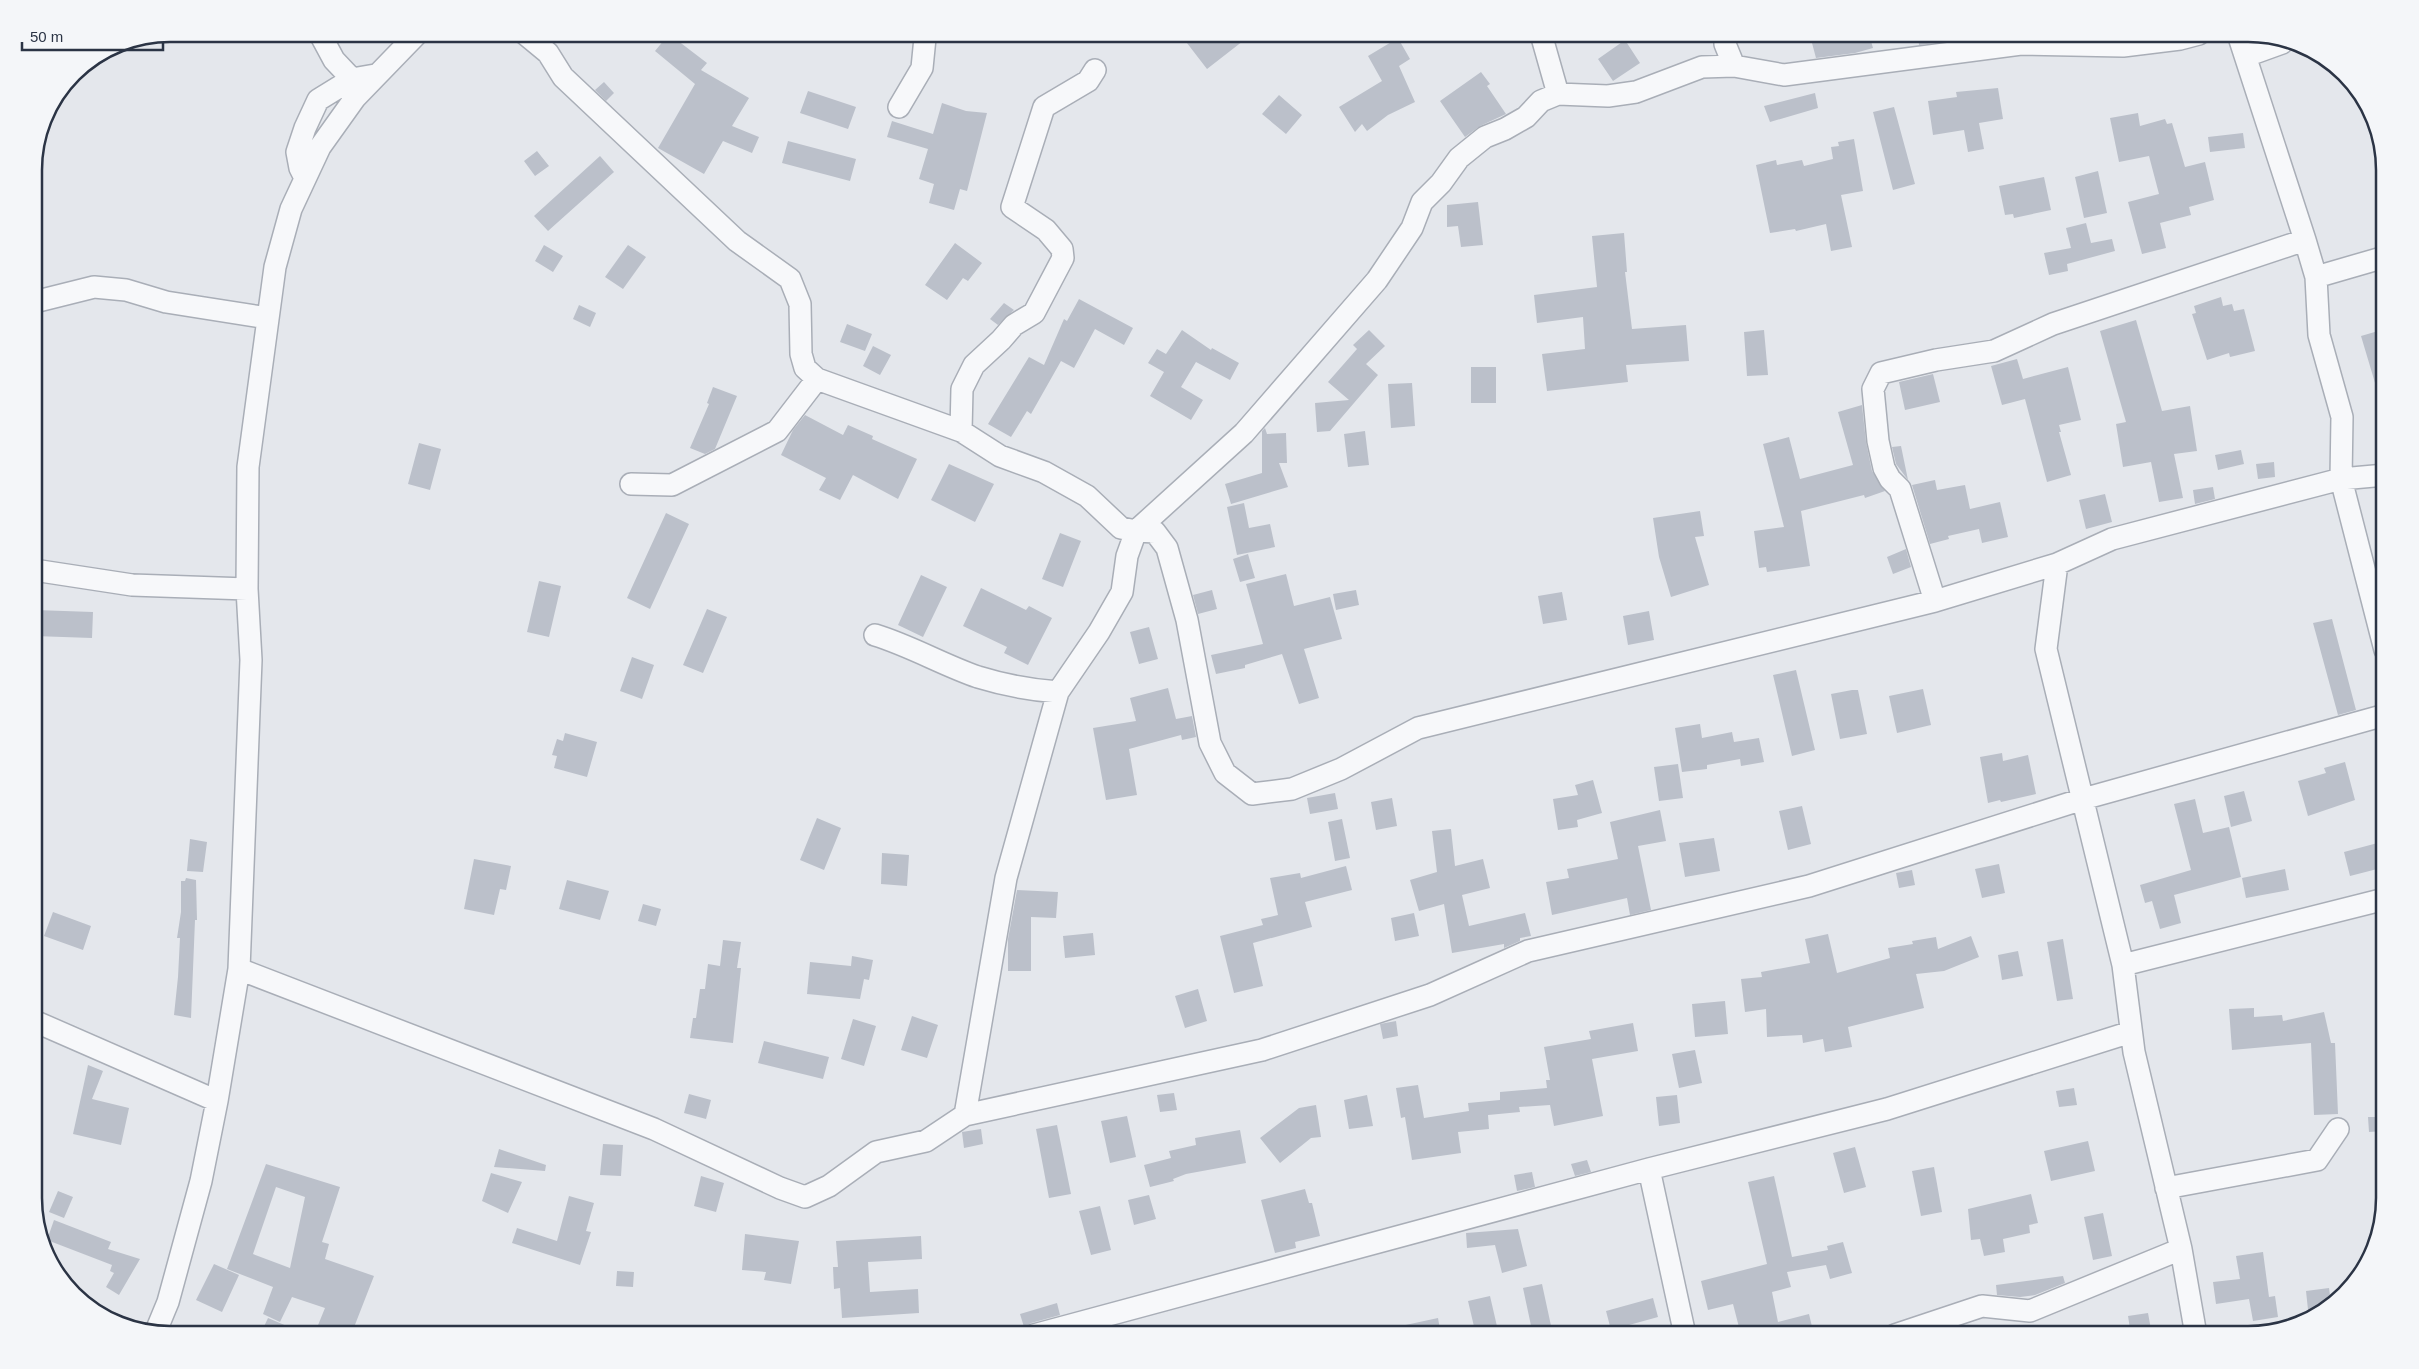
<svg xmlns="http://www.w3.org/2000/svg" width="2419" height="1369" viewBox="0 0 2419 1369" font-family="Helvetica,sans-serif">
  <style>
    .building { fill: #bbc0ca; fill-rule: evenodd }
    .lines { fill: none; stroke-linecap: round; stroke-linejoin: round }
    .minor-casing { stroke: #a9aeb7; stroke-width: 24 }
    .minor { stroke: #f7f8fa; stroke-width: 21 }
    .rim { fill: none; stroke: #2b3445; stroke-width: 2.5 }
  </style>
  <rect width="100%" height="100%" fill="#e4e7ec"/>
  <path class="building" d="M 669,34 L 707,63 L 701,70 L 749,98 L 732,126 L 759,137 L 752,153 L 723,141 L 704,174 L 658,148 L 695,84 L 655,51 Z
    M 1180,34 L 1252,34 L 1207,69 Z
    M 1846,34 L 1869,34 L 1873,48 L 1855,53 L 1816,58 L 1812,43 Z
    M 1989,34 L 1989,36 L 1919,45 L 1918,35 Z
    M 1398,38 L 1410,59 L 1399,66 L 1415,102 L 1388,115 L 1367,131 L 1362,124 L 1355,132 L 1339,107 L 1382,81 L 1368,56 Z
    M 1625,40 L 1640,63 L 1613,81 L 1598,59 Z
    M 1481,72 L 1490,84 L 1487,86 L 1506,114 L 1480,126 L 1465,137 L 1440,101 Z
    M 604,82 L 614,93 L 606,101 L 595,90 Z
    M 1998,88 L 2003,119 L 1979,123 L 1984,149 L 1968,152 L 1964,130 L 1933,135 L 1928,101 L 1957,97 L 1956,92 Z
    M 808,91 L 856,107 L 848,129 L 800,113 Z
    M 1815,93 L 1818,108 L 1770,122 L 1764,106 Z
    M 1279,95 L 1302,115 L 1286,134 L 1262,114 Z
    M 942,103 L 966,111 L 987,113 L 967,191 L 960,189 L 954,210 L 929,203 L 934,184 L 919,179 L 928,149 L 887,137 L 892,121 L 933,134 Z
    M 1894,107 L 1915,184 L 1893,190 L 1873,112 Z
    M 2138,113 L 2140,126 L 2165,119 L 2167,124 L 2172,123 L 2185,167 L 2205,162 L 2214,200 L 2189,207 L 2191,215 L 2160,223 L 2166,248 L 2142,254 L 2128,202 L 2159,194 L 2149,156 L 2119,162 L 2110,118 Z
    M 2243,133 L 2245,148 L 2210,152 L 2208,137 Z
    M 1854,139 L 1863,191 L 1841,195 L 1852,247 L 1831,251 L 1826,224 L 1796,231 L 1795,229 L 1770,233 L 1756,165 L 1776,160 L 1777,165 L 1802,160 L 1804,166 L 1833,159 L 1831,147 L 1839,146 L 1838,142 Z
    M 788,141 L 856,159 L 850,181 L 782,163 Z
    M 537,151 L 549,166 L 535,176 L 524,161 Z
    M 600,156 L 614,172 L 548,231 L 534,216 Z
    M 2098,171 L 2107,213 L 2084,218 L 2075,177 Z
    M 2044,177 L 2051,210 L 2014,218 L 2013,214 L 2005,215 L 1999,186 Z
    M 1478,202 L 1483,245 L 1461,247 L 1458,226 L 1447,227 L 1447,205 Z
    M 2086,223 L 2091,243 L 2112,239 L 2115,251 L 2067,264 L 2068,271 L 2049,275 L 2044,253 L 2071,248 L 2066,228 Z
    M 1624,233 L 1627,272 L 1625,272 L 1632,329 L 1686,325 L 1689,361 L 1626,365 L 1628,382 L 1547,391 L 1542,354 L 1585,349 L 1583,317 L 1537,323 L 1534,295 L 1597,287 L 1592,236 Z
    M 955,243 L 982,263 L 968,281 L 963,278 L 947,300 L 925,285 Z
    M 544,245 L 563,256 L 553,272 L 535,261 Z
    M 628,245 L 646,257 L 623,289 L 605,277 Z
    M 2221,297 L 2223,306 L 2232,304 L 2234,311 L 2244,309 L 2255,351 L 2230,357 L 2229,353 L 2207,360 L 2192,314 L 2196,313 L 2194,306 Z
    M 1079,299 L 1133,328 L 1124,345 L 1095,329 L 1074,368 L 1061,361 L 1031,414 L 1027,411 L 1011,437 L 988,424 L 1029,357 L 1044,365 L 1064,319 L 1067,321 Z
    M 1004,303 L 1014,310 L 998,325 L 990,319 Z
    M 579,305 L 596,313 L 590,327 L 573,319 Z
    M 2136,320 L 2162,411 L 2190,406 L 2197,451 L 2174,454 L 2183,498 L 2159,502 L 2151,462 L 2123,467 L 2116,424 L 2126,422 L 2100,331 Z
    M 847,324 L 872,334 L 865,351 L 840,342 Z
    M 2385,329 L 2385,402 L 2381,403 L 2361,336 Z
    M 1182,330 L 1211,350 L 1212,348 L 1239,363 L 1230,380 L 1196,362 L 1181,387 L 1203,400 L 1191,420 L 1150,396 L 1164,372 L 1148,363 L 1157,349 L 1166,354 Z
    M 1369,330 L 1385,346 L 1366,364 L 1378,375 L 1330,431 L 1317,432 L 1315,403 L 1349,400 L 1328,382 L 1357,349 L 1353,345 Z
    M 1764,330 L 1768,375 L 1747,376 L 1744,332 Z
    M 873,346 L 891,355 L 880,375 L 863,366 Z
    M 2017,359 L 2023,379 L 2068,367 L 2081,420 L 2059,425 L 2061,432 L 2059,432 L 2071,475 L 2047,482 L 2025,399 L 2002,405 L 1991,366 Z
    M 1471,367 L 1496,367 L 1496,403 L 1471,403 Z
    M 1933,374 L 1940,402 L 1905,410 L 1899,382 Z
    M 1412,383 L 1415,426 L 1391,428 L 1388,384 Z
    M 713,387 L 737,396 L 715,449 L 705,454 L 690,448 L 709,404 L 707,403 Z
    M 1862,405 L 1866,442 L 1872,471 L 1885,491 L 1865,498 L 1864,495 L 1801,511 L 1810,566 L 1767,572 L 1766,567 L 1759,568 L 1754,531 L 1784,527 L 1763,444 L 1789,437 L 1800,479 L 1853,465 L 1838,412 Z
    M 805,415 L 843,435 L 848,425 L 873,436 L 872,439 L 917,459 L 898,499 L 853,475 L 840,500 L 819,490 L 826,478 L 781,455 L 793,430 Z
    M 1265,428 L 1267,434 L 1286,433 L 1287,463 L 1279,463 L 1288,487 L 1231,504 L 1225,484 L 1262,473 L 1262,431 Z
    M 1365,431 L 1369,465 L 1348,467 L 1344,434 Z
    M 419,443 L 441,449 L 430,490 L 408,484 Z
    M 1901,446 L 1908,480 L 1896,464 L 1892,447 Z
    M 2241,450 L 2244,464 L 2218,470 L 2215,455 Z
    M 2274,462 L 2275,477 L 2258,479 L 2256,464 Z
    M 949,464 L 994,484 L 975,522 L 931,500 Z
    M 1935,480 L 1937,490 L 1965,485 L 1970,509 L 2000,502 L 2008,537 L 1982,543 L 1979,529 L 1948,536 L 1949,539 L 1930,544 L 1912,485 Z
    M 2213,487 L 2215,499 L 2195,504 L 2193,490 Z
    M 2105,494 L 2112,522 L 2086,529 L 2079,500 Z
    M 1244,503 L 1249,528 L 1270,524 L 1275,547 L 1237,555 L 1227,507 Z
    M 1700,511 L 1704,536 L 1695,537 L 1709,585 L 1671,597 L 1659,557 L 1653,518 Z
    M 666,513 L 689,524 L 650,609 L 627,598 Z
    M 1060,533 L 1081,541 L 1063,587 L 1042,579 Z
    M 1906,549 L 1911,567 L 1893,574 L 1887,557 Z
    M 1248,554 L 1255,578 L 1240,582 L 1233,559 Z
    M 1286,574 L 1294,606 L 1330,597 L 1342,639 L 1304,649 L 1319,698 L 1299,704 L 1282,654 L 1245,665 L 1245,668 L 1216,674 L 1211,655 L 1263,644 L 1246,584 Z
    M 921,575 L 947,587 L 923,637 L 898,625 Z
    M 539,581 L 561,586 L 549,637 L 527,632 Z
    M 981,588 L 1026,610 L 1029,606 L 1052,618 L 1028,665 L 1004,653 L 1007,647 L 963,626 Z
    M 1212,590 L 1217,609 L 1198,614 L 1193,595 Z
    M 1356,590 L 1359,605 L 1336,610 L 1333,594 Z
    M 1562,592 L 1567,620 L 1543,624 L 1538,596 Z
    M 707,609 L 727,617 L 703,673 L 683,665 Z
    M 35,610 L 93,612 L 92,638 L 34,636 Z
    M 1649,611 L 1654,640 L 1628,645 L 1623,616 Z
    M 2332,619 L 2356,710 L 2338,715 L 2313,623 Z
    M 1149,627 L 1158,659 L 1139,664 L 1130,632 Z
    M 632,657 L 654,665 L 642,699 L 620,691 Z
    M 1796,670 L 1815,750 L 1792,756 L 1773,675 Z
    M 1168,688 L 1176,719 L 1192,716 L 1196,737 L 1182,740 L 1181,735 L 1129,749 L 1137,795 L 1106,800 L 1093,728 L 1136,721 L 1130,698 Z
    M 1923,689 L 1931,725 L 1897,733 L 1889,696 Z
    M 1852,690 L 1858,690 L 1867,734 L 1840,739 L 1831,694 Z
    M 1700,724 L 1702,738 L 1732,732 L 1734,742 L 1759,738 L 1764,762 L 1741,766 L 1740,759 L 1707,765 L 1707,769 L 1682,772 L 1675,728 Z
    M 565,733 L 597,742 L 587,777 L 554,768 L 557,756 L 552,755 L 557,739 L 563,741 Z
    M 2002,753 L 2003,761 L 2028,755 L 2036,794 L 2001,802 L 2000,800 L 1988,803 L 1980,757 Z
    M 2345,762 L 2355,800 L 2308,816 L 2298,781 L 2326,773 L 2324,768 Z
    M 1678,764 L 1683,798 L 1659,801 L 1654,767 Z
    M 1593,780 L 1602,813 L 1577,820 L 1578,827 L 1558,830 L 1553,799 L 1578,795 L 1575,785 Z
    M 2244,791 L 2252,821 L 2231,827 L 2224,796 Z
    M 1335,793 L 1338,809 L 1310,814 L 1307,798 Z
    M 1392,798 L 1397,826 L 1376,830 L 1371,802 Z
    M 2195,799 L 2203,833 L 2229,827 L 2241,877 L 2174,895 L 2181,923 L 2160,929 L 2152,901 L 2145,903 L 2140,885 L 2191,870 L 2174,804 Z
    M 1802,806 L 1811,844 L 1788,850 L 1779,811 Z
    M 1660,810 L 1666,841 L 1638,846 L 1651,910 L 1630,915 L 1627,898 L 1552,915 L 1546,882 L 1569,878 L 1567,869 L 1618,859 L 1610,822 Z
    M 817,818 L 841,828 L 824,870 L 800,860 Z
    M 1342,819 L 1350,858 L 1335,861 L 1328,822 Z
    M 1451,829 L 1455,866 L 1483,859 L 1490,888 L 1462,895 L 1469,926 L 1525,913 L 1531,936 L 1520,938 L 1520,941 L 1504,948 L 1504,944 L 1452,953 L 1444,904 L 1419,911 L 1410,880 L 1437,872 L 1432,831 Z
    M 1714,838 L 1720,871 L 1685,877 L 1679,843 Z
    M 190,839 L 207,842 L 203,872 L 187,871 Z
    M 2385,841 L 2385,867 L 2350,876 L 2344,852 Z
    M 882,853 L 909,855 L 907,886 L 881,884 Z
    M 474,859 L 511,866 L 506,890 L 500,889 L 494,915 L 464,909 Z
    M 1999,864 L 2005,893 L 1982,898 L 1975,869 Z
    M 1346,866 L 1352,890 L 1305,902 L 1312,927 L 1253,943 L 1263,986 L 1234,993 L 1220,936 L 1263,925 L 1261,919 L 1278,915 L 1270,878 L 1300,873 L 1301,878 Z
    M 2285,869 L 2289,890 L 2246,898 L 2242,878 Z
    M 1912,870 L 1915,885 L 1899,888 L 1896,873 Z
    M 186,878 L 196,880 L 197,920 L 195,920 L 191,1018 L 174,1015 L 178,977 L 180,938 L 177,938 L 181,912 L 181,881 L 185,881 Z
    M 567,880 L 609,891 L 600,920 L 559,909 Z
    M 1017,890 L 1058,892 L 1056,918 L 1031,917 L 1031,971 L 1008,971 L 1008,939 Z
    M 643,904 L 661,909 L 656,926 L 638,921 Z
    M 53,912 L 91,926 L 83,950 L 44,936 Z
    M 1414,913 L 1419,936 L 1395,941 L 1391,918 Z
    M 1093,933 L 1095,955 L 1065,958 L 1063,936 Z
    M 1828,934 L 1837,973 L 1890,958 L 1888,948 L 1913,944 L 1912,941 L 1936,937 L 1938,949 L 1971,936 L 1979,957 L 1944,971 L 1916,974 L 1924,1008 L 1848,1027 L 1852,1047 L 1825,1052 L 1823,1039 L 1803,1043 L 1802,1035 L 1767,1037 L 1766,1009 L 1745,1012 L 1741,979 L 1762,977 L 1761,972 L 1810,963 L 1805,939 Z
    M 2063,939 L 2073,999 L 2057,1001 L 2047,942 Z
    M 723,940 L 741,942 L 737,968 L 741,968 L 733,1043 L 690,1038 L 693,1018 L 696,1018 L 700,989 L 705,989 L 708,964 L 720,966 Z
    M 2018,951 L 2023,976 L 2002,980 L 1998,955 Z
    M 852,956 L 873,960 L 869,980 L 864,979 L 860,999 L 807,994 L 810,962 L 851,966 Z
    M 1198,989 L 1207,1021 L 1185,1028 L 1175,996 Z
    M 1725,1001 L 1728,1034 L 1695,1037 L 1692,1004 Z
    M 2254,1008 L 2254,1017 L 2282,1015 L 2283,1021 L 2324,1012 L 2331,1043 L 2335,1043 L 2338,1114 L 2314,1115 L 2311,1043 L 2232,1050 L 2229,1009 Z
    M 912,1016 L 938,1025 L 927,1058 L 901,1050 Z
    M 853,1019 L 876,1026 L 864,1066 L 841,1059 Z
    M 1396,1021 L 1398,1036 L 1383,1039 L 1380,1024 Z
    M 1633,1023 L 1638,1051 L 1592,1059 L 1603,1116 L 1554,1126 L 1550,1105 L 1519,1107 L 1520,1112 L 1488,1115 L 1489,1129 L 1458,1132 L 1461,1153 L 1412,1160 L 1405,1117 L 1401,1118 L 1396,1088 L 1418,1085 L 1424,1118 L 1469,1111 L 1468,1103 L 1500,1100 L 1500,1092 L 1547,1088 L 1546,1080 L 1550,1080 L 1544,1047 L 1591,1039 L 1589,1031 Z
    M 764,1041 L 829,1057 L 823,1079 L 758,1063 Z
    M 1695,1050 L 1702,1083 L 1679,1088 L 1672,1054 Z
    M 88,1065 L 103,1071 L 92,1099 L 129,1108 L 121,1145 L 73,1134 Z
    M 2074,1088 L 2077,1105 L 2059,1107 L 2056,1091 Z
    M 1174,1093 L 1177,1110 L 1160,1112 L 1157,1095 Z
    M 689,1094 L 711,1100 L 706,1119 L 684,1113 Z
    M 1367,1095 L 1373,1126 L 1349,1129 L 1344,1100 Z
    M 1677,1095 L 1680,1123 L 1659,1126 L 1656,1097 Z
    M 1316,1105 L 1321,1137 L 1311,1138 L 1280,1163 L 1260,1138 L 1299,1108 Z
    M 1127,1116 L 1136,1157 L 1110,1163 L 1101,1121 Z
    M 2368,1117 L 2385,1117 L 2385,1131 L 2369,1132 Z
    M 1057,1125 L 1071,1194 L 1049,1198 L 1036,1129 Z
    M 981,1129 L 983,1144 L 964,1148 L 962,1132 Z
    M 1240,1130 L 1246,1163 L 1186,1174 L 1173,1179 L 1174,1181 L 1150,1187 L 1144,1165 L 1171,1158 L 1169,1151 L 1196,1145 L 1195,1138 Z
    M 2088,1141 L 2095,1171 L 2051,1181 L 2044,1151 Z
    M 603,1144 L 623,1145 L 621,1176 L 600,1175 Z
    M 1855,1147 L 1866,1187 L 1844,1193 L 1833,1153 Z
    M 499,1149 L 546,1165 L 545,1171 L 494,1167 Z
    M 1587,1160 L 1591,1172 L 1575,1176 L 1571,1164 Z
    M 266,1164 L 340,1187 L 322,1242 L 329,1244 L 325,1259 L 374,1276 L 351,1335 L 314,1335 L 325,1308 L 292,1297 L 280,1322 L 263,1314 L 273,1287 L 227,1269 ZM 276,1187 L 305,1197 L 290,1268 L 253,1254 Z
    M 1934,1167 L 1942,1212 L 1921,1216 L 1912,1171 Z
    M 1532,1172 L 1535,1187 L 1517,1191 L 1514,1175 Z
    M 491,1173 L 522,1182 L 508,1213 L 482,1201 Z
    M 701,1176 L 724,1183 L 716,1212 L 694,1206 Z
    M 1774,1176 L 1792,1257 L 1828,1250 L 1827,1246 L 1843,1242 L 1852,1273 L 1830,1279 L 1826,1265 L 1787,1272 L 1791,1287 L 1772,1292 L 1778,1322 L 1809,1314 L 1814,1335 L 1741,1335 L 1733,1304 L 1708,1310 L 1701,1281 L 1767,1264 L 1748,1182 Z
    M 1305,1189 L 1309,1203 L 1312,1203 L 1320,1236 L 1295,1242 L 1296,1248 L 1275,1253 L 1261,1200 Z
    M 58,1191 L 73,1197 L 64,1218 L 49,1212 Z
    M 2031,1194 L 2038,1223 L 2029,1225 L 2030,1233 L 2003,1239 L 2005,1252 L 1984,1256 L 1980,1239 L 1971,1240 L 1968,1209 Z
    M 1149,1195 L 1156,1219 L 1134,1225 L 1128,1200 Z
    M 569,1196 L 594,1203 L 586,1231 L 591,1232 L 580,1265 L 512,1243 L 517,1228 L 557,1241 Z
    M 1100,1206 L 1111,1250 L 1091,1255 L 1079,1211 Z
    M 2103,1213 L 2112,1256 L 2093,1260 L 2084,1217 Z
    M 54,1220 L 111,1242 L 108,1249 L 140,1259 L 119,1295 L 106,1287 L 114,1273 L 110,1271 L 112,1265 L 47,1240 Z
    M 1518,1229 L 1527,1266 L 1502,1273 L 1495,1245 L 1467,1248 L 1466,1233 Z
    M 745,1234 L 799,1241 L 791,1284 L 764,1280 L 766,1272 L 742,1270 Z
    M 921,1236 L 922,1259 L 868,1262 L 870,1292 L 918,1289 L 919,1313 L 842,1318 L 840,1288 L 834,1289 L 833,1267 L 838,1267 L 836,1241 Z
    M 2263,1252 L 2269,1297 L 2275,1296 L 2278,1317 L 2253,1321 L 2249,1299 L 2216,1304 L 2213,1282 L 2240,1279 L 2236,1256 Z
    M 214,1264 L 239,1275 L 222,1312 L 196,1300 Z
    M 617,1271 L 634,1272 L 633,1287 L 616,1286 Z
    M 2063,1276 L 2065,1283 L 2035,1295 L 2020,1297 L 1997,1295 L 1996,1285 Z
    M 1542,1284 L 1553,1335 L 1533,1335 L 1523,1288 Z
    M 2329,1288 L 2331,1303 L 2317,1317 L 2309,1319 L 2306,1291 Z
    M 1490,1296 L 1499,1335 L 1476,1335 L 1468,1301 Z
    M 1653,1298 L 1658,1317 L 1611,1330 L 1606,1311 Z
    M 1057,1303 L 1060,1315 L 1031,1323 L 1024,1327 L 1020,1314 Z
    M 2148,1313 L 2152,1335 L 2131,1335 L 2128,1316 Z
    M 268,1318 L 308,1335 L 260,1335 Z
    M 1438,1318 L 1441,1335 L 1387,1335 L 1387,1329 Z"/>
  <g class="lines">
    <defs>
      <path id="minor" d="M 320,34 L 334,60 L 352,79
        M 525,34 L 548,53 L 563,77 L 737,241 L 790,279 L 800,304 L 801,354 L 805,368 L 817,379 L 961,431 L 1000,456 L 1044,472 L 1087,496 L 1121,528 L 1136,531 L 1127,556 L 1122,592 L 1099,632 L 1058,692 L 1006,878 L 965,1115
        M 1541,34 L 1558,94
        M 1725,34 L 1725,44 L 1734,66 L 1702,67 L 1636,92 L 1608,96 L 1558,94 L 1541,101 L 1526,117 L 1505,129 L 1485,137 L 1459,158 L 1441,183 L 1422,202 L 1412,228 L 1377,280 L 1244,433 L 1136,531 L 1155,532 L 1167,548 L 1187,620 L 1210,743 L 1225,773 L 1252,794 L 1292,789 L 1341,769 L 1418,728 L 1935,601 L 2057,564 L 2112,539 L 2341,479 L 2385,475
        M 2238,34 L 2305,240
        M 2246,56 L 2282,43
        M 1734,66 L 1784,75 L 2021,44 L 2123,46 L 2180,39 L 2199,34
        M 899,107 L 922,68 L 925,38 L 921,34
        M 305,178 L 300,168 L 297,152 L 305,128 L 318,100 L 352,79 L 375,75
        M 2316,277 L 2385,257
        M 34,302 L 94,287 L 126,290 L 166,302 L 268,318
        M 961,431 L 962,389 L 974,365 L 1001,340 L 1014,325 L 1034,313 L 1063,258 L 1062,249 L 1046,230 L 1012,207 L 1044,107 L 1088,81 L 1095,70
        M 631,484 L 672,485 L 777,431 L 817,379
        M 2057,564 L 2046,649 L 2123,965 L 2134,1052 L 2181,1249 L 2196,1335
        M 34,570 L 132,585 L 247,589
        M 1935,601 L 1900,489 L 1890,479 L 1884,468 L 1878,441 L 1873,389 L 1881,373 L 1936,360 L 1994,351 L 2053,324 L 2305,240 L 2316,277 L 2319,335 L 2342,417 L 2341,479 L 2385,650
        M 875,635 C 911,646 943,665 978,677 C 1004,685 1031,690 1058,692
        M 2123,965 L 2385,899
        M 239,969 L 654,1129 L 780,1188 L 805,1197 L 829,1186 L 876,1152 L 926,1141 L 965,1115 L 1262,1050 L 1430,995 L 1528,951 L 1809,886 L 2083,799 L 2385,715
        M 34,1021 L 217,1101
        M 1649,1169 L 1685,1335
        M 2166,1188 L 2317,1160 L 2338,1129
        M 156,1331 L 168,1302 L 201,1181 L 217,1101 L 239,969 L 251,660 L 247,589 L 248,467 L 275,267 L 291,209 L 320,147 L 355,98 L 417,34
        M 1034,1335 L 1649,1169 L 1887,1109 L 2131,1032
        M 1895,1335 L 1982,1306 L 2030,1311 L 2181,1249"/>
    </defs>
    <use href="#minor" class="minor-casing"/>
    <use href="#minor" class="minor"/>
  </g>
  <path d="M0 0H2419V1369H0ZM170 42H2248A128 128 0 0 1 2376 170V1198A128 128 0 0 1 2248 1326H170A128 128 0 0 1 42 1198V170A128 128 0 0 1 170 42Z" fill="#f4f6f9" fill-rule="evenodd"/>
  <path class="rim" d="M170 42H2248A128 128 0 0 1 2376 170V1198A128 128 0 0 1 2248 1326H170A128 128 0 0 1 42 1198V170A128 128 0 0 1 170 42Z"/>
  <path d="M22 42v8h141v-8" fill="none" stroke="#2b3445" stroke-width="2.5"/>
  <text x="30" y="42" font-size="15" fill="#2b3445" stroke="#f4f6f9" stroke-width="4" paint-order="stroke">50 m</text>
</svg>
